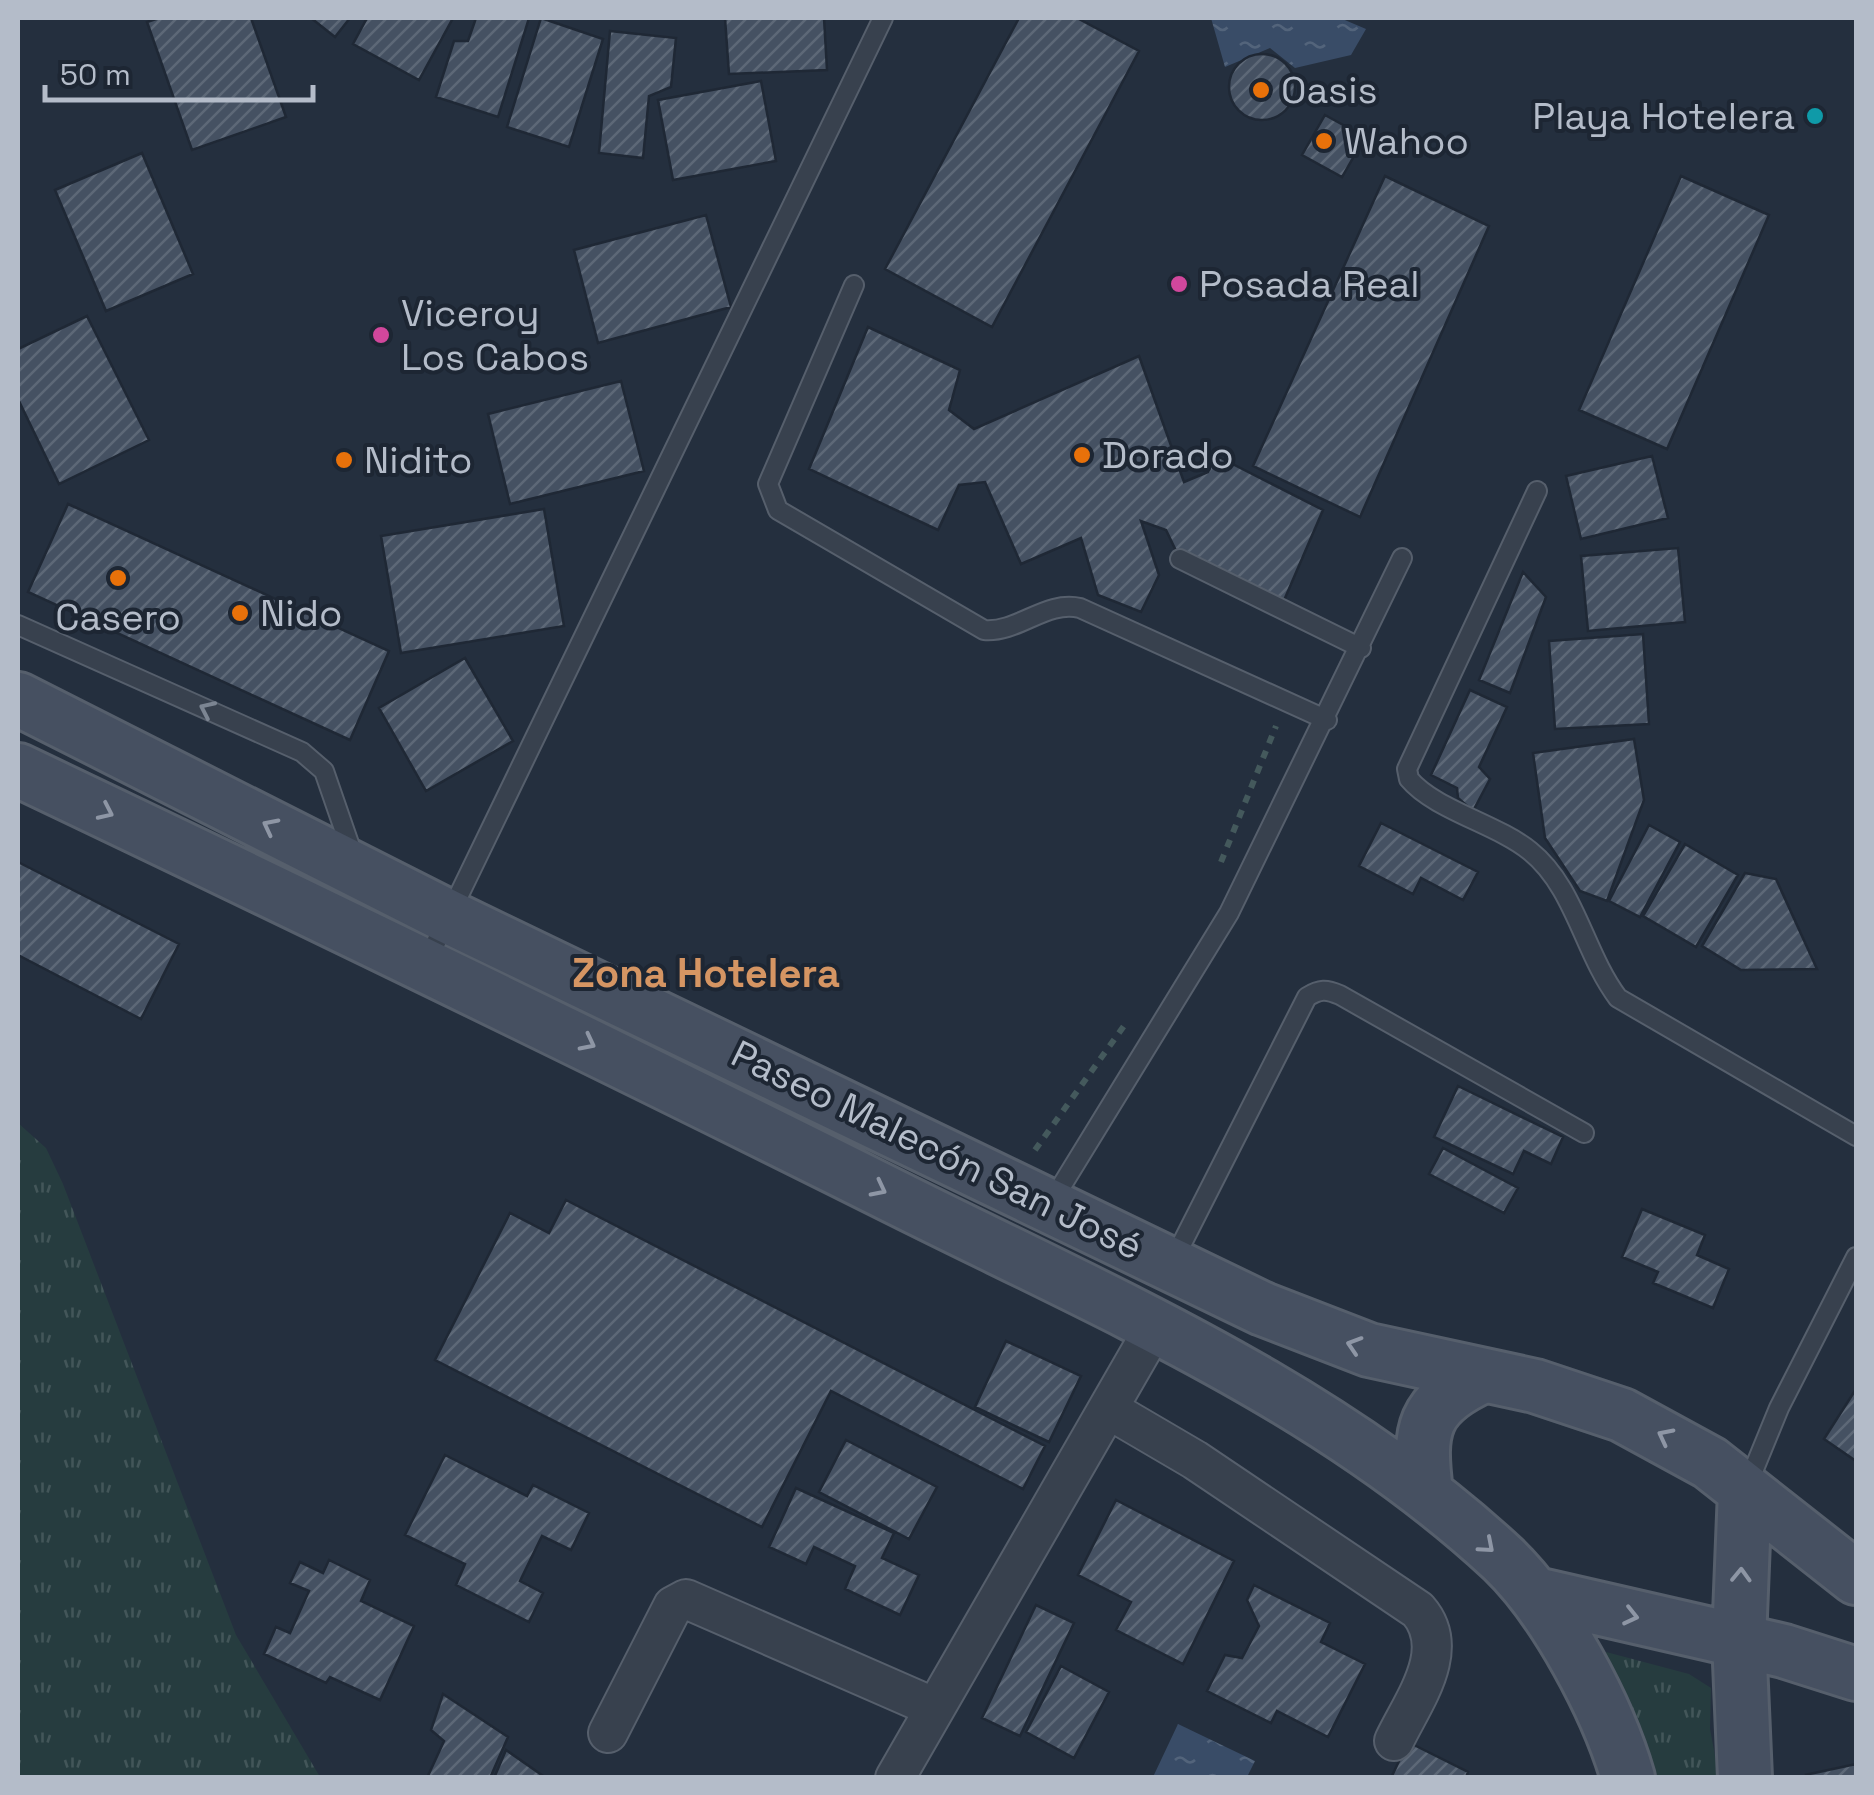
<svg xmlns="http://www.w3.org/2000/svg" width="1874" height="1795" viewBox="0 0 1874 1795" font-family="'Space Grotesk',sans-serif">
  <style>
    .grass { fill: url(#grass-tufts) }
    .water { fill: url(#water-ripples) }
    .building { fill: url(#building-hatch); stroke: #1f2835; stroke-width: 2.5 }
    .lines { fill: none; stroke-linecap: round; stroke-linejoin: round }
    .lane-casing { stroke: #565f6c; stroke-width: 22 }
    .street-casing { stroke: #565f6c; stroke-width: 42 }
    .secondary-casing { stroke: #565f6c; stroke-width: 58 }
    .path { stroke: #44595c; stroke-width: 6; stroke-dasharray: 8 8; stroke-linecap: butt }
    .lane { stroke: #38414e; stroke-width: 18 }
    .street { stroke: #38414e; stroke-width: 38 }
    .secondary { stroke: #465061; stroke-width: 52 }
    .oneway { stroke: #7c8592 }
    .oneway2 { stroke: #8e96a5 }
    .food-dot { fill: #e8710a; stroke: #1d2633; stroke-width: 4 }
    .culture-dot { fill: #0f9aa8; stroke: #1d2633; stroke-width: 4 }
    .hotel-dot { fill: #d1479c; stroke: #1d2633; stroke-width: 4 }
    .labels { text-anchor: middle; stroke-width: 8; stroke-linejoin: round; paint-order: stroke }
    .poi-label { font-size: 38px; fill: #b4bcc9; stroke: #1d2633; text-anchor: start }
    .street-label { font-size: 38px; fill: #b4bcc9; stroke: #1d2633 }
    .neighbourhood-label { font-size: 40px; font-weight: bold; fill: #d59563; stroke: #1d2633 }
  </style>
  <defs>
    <pattern id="grass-tufts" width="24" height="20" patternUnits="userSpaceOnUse" patternTransform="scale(2.5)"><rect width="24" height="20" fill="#263c3f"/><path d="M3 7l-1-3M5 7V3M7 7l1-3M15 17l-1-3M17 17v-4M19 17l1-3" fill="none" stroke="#435659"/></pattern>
    <pattern id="water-ripples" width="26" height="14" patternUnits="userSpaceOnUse" patternTransform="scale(2.5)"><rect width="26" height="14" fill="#394c67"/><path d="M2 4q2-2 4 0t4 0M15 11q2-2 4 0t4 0" fill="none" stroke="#53647b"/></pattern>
    <pattern id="building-hatch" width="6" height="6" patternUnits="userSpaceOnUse" patternTransform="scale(2.5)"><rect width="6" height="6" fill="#455162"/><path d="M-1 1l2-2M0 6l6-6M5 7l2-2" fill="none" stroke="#5d6877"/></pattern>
  </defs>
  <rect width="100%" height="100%" fill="#242f3e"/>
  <path class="grass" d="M 18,1123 L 46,1148 L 63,1184 L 236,1635 L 320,1777 L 18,1777 Z
    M 1606,1652 L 1689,1674 L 1711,1688 L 1710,1729 L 1719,1777 L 1648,1777 L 1605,1668 Z"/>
  <path class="water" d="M 1211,18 L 1340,18 L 1366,29 L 1351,55 L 1295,68 L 1270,48 L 1225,67 Z
    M 1178,1724 L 1255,1761 L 1247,1777 L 1153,1777 Z"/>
  <path class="building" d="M 159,18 L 251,18 L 286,117 L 192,150 L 147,22 Z
    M 311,18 L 350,18 L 335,37 Z
    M 367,18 L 453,18 L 419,80 L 353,44 Z
    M 476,18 L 529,18 L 498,117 L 436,97 L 454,41 L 468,41 Z
    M 541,18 L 603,39 L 569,147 L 507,127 Z
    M 725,18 L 824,18 L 827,70 L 729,74 Z
    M 1019,18 L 1077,18 L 1139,51 L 992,327 L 885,269 Z
    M 610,31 L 676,38 L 671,87 L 649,96 L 643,158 L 599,153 Z
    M1229 87a33 33 0 1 1 66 0a33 33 0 1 1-66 0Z
    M 761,81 L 776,161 L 673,180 L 658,100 Z
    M 1325,115 L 1365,137 L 1342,177 L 1302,155 Z
    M 142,153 L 193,274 L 106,311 L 55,190 Z
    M 1385,176 L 1489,226 L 1360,517 L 1253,466 Z
    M 1681,176 L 1769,215 L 1667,449 L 1579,410 Z
    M 706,215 L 731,307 L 598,343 L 574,250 Z
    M 87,316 L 149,440 L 59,484 L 18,399 L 18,349 Z
    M 868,327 L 960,370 L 949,410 L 974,429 L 1139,356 L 1184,482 L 1208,472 L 1213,454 L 1323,510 L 1282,605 L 1179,557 L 1166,530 L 1141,521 L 1159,575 L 1141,612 L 1098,595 L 1081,538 L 1021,564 L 985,482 L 959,485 L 938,530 L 809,469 Z
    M 621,381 L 644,471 L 510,504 L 488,414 Z
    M 1652,456 L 1668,518 L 1581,539 L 1566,476 Z
    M 68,504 L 389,651 L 350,740 L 28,592 Z
    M 544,509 L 564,626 L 401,653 L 381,536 Z
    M 1678,548 L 1685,622 L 1588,631 L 1581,556 Z
    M 1523,572 L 1546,597 L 1510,693 L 1479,680 Z
    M 1643,634 L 1649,724 L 1555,729 L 1549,641 Z
    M 465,658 L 513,741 L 426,791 L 379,708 Z
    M 1470,690 L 1507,707 L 1479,767 L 1490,779 L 1473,811 L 1458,798 L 1457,788 L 1431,775 Z
    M 1634,739 L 1644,800 L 1607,901 L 1580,891 L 1545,838 L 1533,753 Z
    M 1381,823 L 1478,872 L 1463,900 L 1421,878 L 1413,894 L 1359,866 Z
    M 1649,825 L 1680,842 L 1640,917 L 1609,901 Z
    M 1685,844 L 1738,875 L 1696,947 L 1643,916 Z
    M 18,862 L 179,944 L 141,1019 L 18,955 Z
    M 1745,873 L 1776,879 L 1817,969 L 1741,970 L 1702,946 Z
    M 1458,1086 L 1563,1137 L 1551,1164 L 1524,1151 L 1513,1174 L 1434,1137 Z
    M 1443,1148 L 1518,1188 L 1504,1213 L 1429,1174 Z
    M 566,1200 L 1045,1446 L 1023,1489 L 831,1391 L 762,1527 L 435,1360 L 510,1213 L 549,1233 Z
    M 1642,1209 L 1705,1235 L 1697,1255 L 1729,1269 L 1713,1308 L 1653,1283 L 1658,1272 L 1622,1257 Z
    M 1006,1341 L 1081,1376 L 1049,1442 L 975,1407 Z
    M 1856,1389 L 1856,1461 L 1824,1439 Z
    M 846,1440 L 937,1487 L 909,1539 L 819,1492 Z
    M 445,1455 L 527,1496 L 533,1485 L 589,1513 L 571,1550 L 542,1536 L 520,1581 L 543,1593 L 529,1622 L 456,1585 L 465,1564 L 405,1535 Z
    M 796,1488 L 894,1533 L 882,1558 L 919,1575 L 900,1615 L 845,1589 L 855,1566 L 814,1547 L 806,1564 L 769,1547 Z
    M 1116,1500 L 1234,1561 L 1183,1664 L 1116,1630 L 1131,1602 L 1078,1575 Z
    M 329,1560 L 370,1580 L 361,1601 L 414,1626 L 380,1700 L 330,1677 L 326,1683 L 264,1654 L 276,1627 L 290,1633 L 309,1591 L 290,1583 L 300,1562 L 323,1573 Z
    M 1254,1585 L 1330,1623 L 1321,1642 L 1365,1664 L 1328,1737 L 1277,1711 L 1271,1723 L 1207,1691 L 1225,1655 L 1242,1658 L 1259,1626 L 1247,1600 Z
    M 1036,1605 L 1074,1623 L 1020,1736 L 982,1718 Z
    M 1061,1666 L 1109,1692 L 1074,1758 L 1026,1732 Z
    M 443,1694 L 508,1737 L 490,1778 L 427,1778 L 444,1741 L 431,1730 Z
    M 1408,1742 L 1468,1772 L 1466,1778 L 1391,1778 Z
    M 506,1750 L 546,1778 L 494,1778 Z
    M 1856,1764 L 1856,1778 L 1805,1775 Z"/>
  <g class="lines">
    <defs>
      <path id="lane" d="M 854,285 L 768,484 L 778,510 L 984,630 C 1018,633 1046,600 1080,608 L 1327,720
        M 1537,491 L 1407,769 L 1409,779 C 1435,810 1497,824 1530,851 C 1575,887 1584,953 1618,998 L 1856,1136
        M 1180,559 L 1361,648
        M 18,625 L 302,752 L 324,771 L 353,855
        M 426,963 L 883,18
        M 1051,1203 L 1229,913 L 1402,558
        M 1174,1259 L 1307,997 C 1320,989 1326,989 1340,995 L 1584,1133
        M 1747,1486 L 1779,1408 L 1856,1257"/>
      <path id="street" d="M 1108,1409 L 1195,1460 L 1418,1610 C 1453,1650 1413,1701 1394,1741
        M 608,1733 L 673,1606 L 686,1599 L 933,1707
        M 895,1778 L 1156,1325"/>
      <path id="secondary" d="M 18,699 L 449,917 L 1263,1309 L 1369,1350 L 1535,1386 L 1622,1415 L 1710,1463 L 1856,1578
        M 18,770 C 314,911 609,1054 903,1201 C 1111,1305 1330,1398 1503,1559 C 1555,1609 1608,1708 1628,1778
        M 1426,1492 C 1418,1429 1422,1404 1483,1376
        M 1536,1594 L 1784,1651 L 1856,1674
        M 1745,1778 L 1739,1640 L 1745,1491"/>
    </defs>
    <use href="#lane" class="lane-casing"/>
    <use href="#street" class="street-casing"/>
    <use href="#secondary" class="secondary-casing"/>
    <path class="path" d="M 1221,862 L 1276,726
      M 1035,1150 L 1126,1023"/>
    <use href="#lane" class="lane"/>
    <use href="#street" class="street"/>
    <use href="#secondary" class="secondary"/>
  </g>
  <defs><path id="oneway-chevron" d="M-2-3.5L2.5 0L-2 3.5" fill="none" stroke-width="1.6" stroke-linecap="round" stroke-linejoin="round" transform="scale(2.5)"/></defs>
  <use class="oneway" href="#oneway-chevron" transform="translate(207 709) rotate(-155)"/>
  <g class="oneway2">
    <use href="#oneway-chevron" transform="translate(106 812) rotate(25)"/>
    <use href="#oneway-chevron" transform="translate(270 826) rotate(-153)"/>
    <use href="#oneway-chevron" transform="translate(588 1043) rotate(27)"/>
    <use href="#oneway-chevron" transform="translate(879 1189) rotate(27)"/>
    <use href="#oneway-chevron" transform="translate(1354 1345) rotate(-162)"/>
    <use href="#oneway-chevron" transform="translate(1665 1436) rotate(-153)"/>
    <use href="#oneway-chevron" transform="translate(1487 1546) rotate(41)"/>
    <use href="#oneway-chevron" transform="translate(1741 1575) rotate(-88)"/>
    <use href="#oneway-chevron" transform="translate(1631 1616) rotate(13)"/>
  </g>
  <g class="food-dot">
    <circle cx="1261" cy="90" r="10"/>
    <circle cx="1324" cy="141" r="10"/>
    <circle cx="1082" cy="455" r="10"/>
    <circle cx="344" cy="460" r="10"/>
    <circle cx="118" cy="578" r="10"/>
    <circle cx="240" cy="613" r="10"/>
  </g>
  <circle class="culture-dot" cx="1815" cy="116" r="10"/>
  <g class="hotel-dot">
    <circle cx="1179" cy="284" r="10"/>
    <circle cx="381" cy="335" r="10"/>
  </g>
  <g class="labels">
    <g class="poi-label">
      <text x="1281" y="103">Oasis</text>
      <text x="1795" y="129" text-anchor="end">Playa Hotelera</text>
      <text x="1344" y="154">Wahoo</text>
      <text x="1199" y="297">Posada Real</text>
      <text x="401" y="326">Viceroy<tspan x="401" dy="44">Los Cabos</tspan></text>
      <text x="1102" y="468">Dorado</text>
      <text x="364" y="473">Nidito</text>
      <text x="260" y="626">Nido</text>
      <text x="118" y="630" text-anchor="middle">Casero</text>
    </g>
    <g class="street-label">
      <text transform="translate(937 1150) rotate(26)" y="13">Paseo Malecón San José</text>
    </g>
    <g class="neighbourhood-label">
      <text x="706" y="987">Zona Hotelera</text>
    </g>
  </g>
  <rect width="1874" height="1795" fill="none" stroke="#b4bcc9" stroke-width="40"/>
  <path d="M45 85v15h268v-15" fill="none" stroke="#b4bcc9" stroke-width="5"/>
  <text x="60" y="85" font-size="30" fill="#b4bcc9" stroke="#1d2633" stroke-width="8" paint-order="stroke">50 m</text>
</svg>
